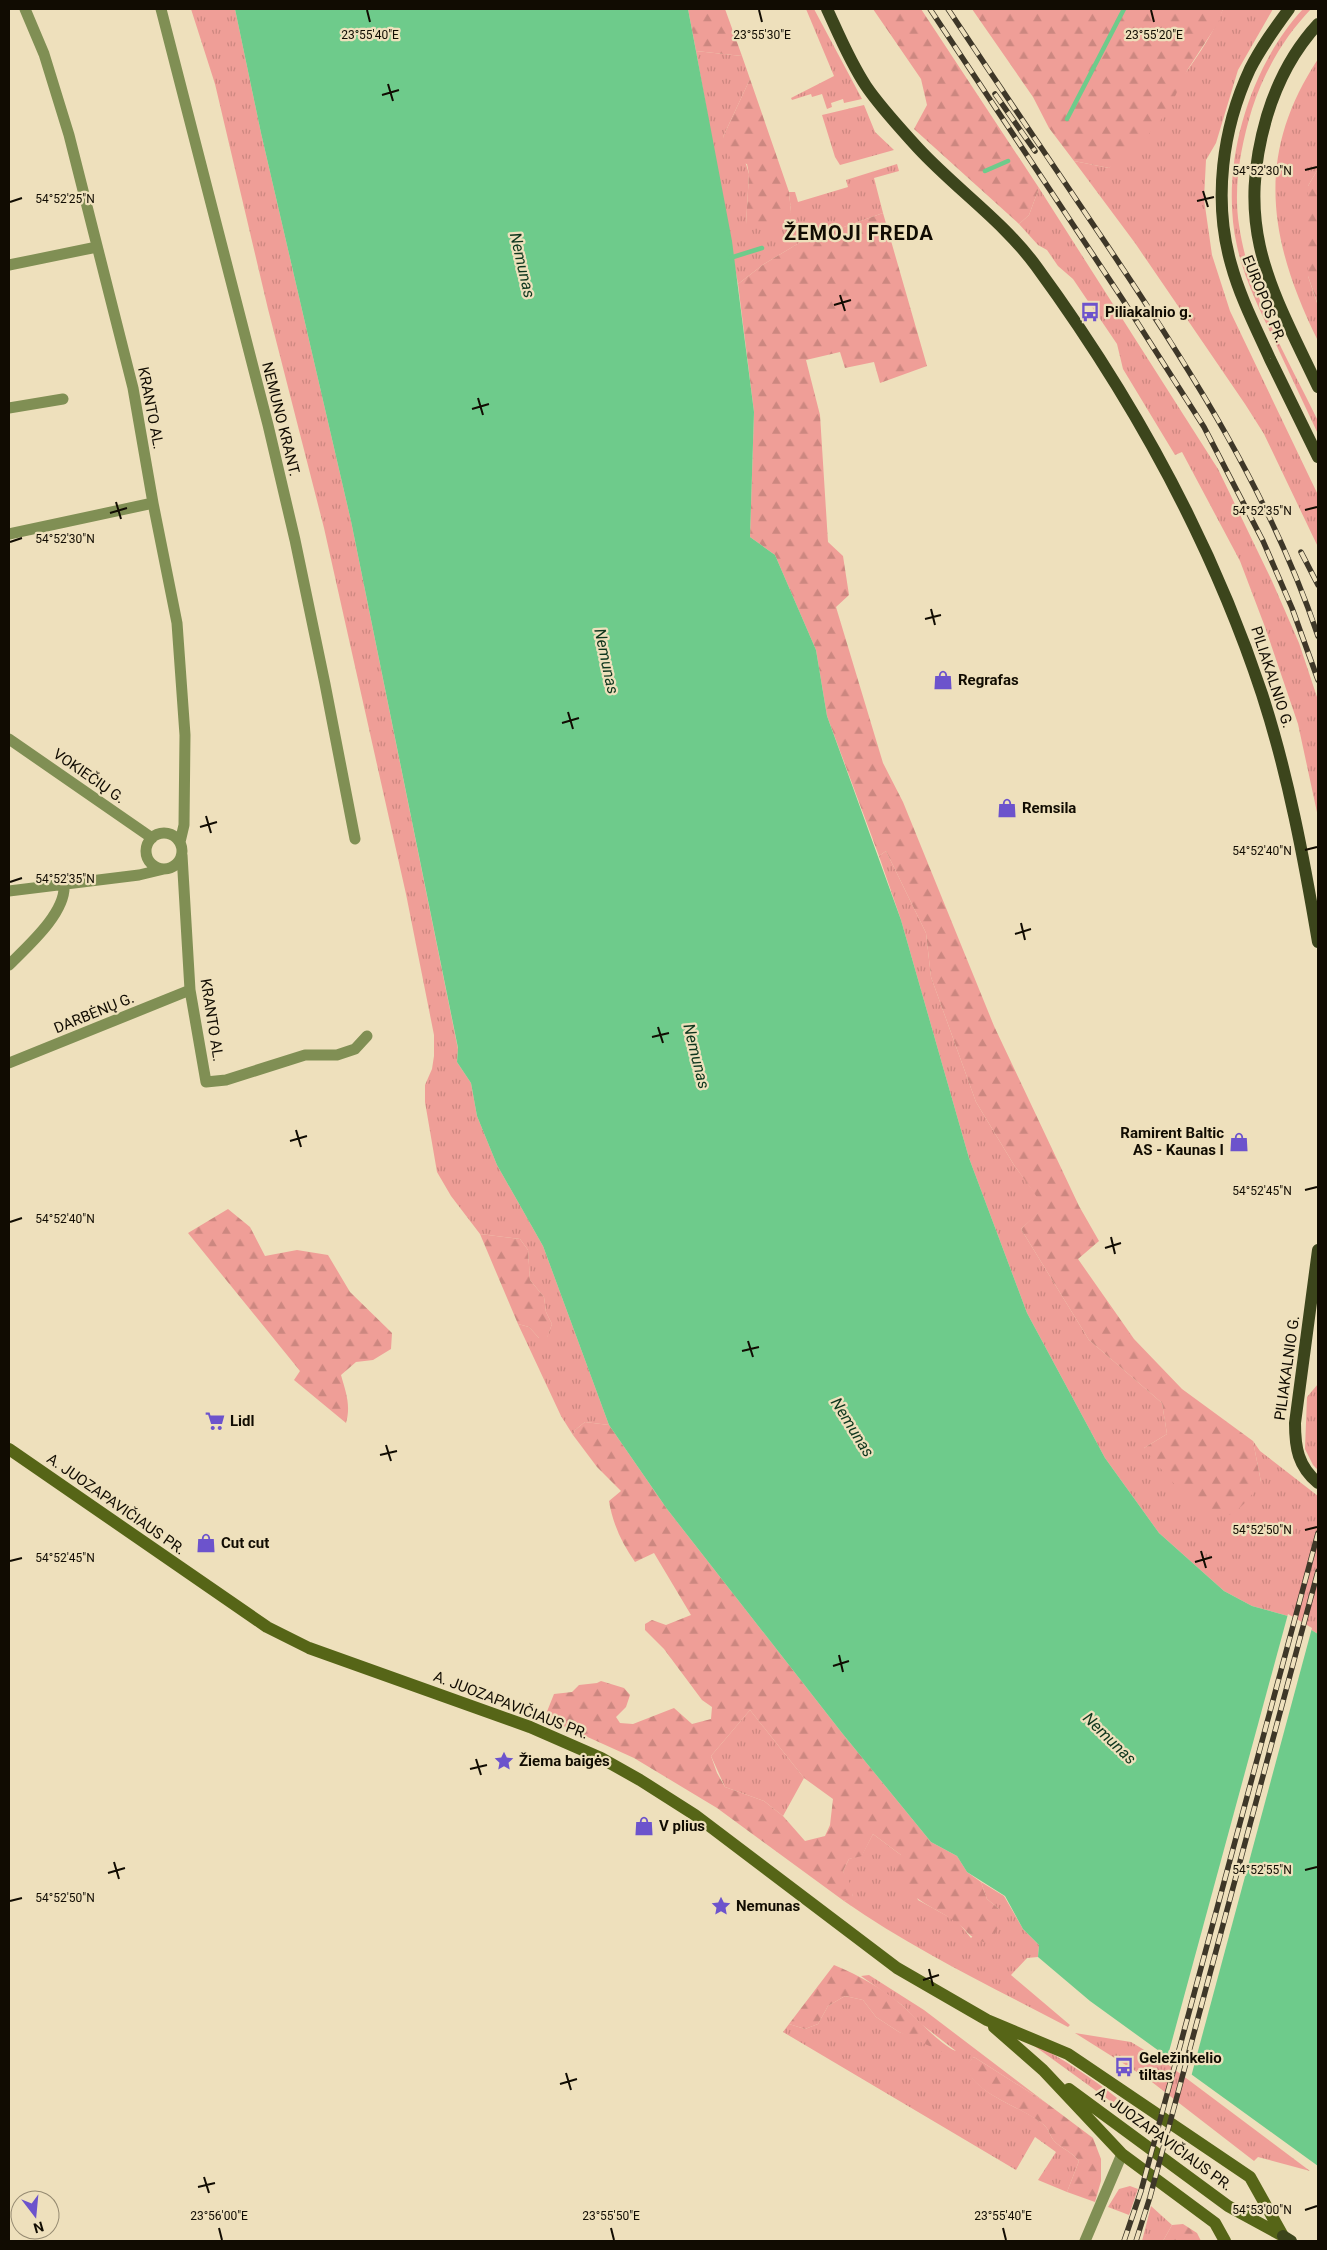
<svg xmlns="http://www.w3.org/2000/svg" width="1327" height="2250" viewBox="0 0 1327 2250" font-family="Roboto,sans-serif">
  <style>
    .grass { fill: url(#grass-tufts) }
    .forest { fill: url(#forest-firs); fill-rule: evenodd }
    .water { fill: #6ecb8b }
    .pier { fill: #eee0bc }
    .lines { fill: none; stroke-linecap: round; stroke-linejoin: round }
    .stream { stroke: #6ecb8b; stroke-width: 4.5 }
    .minor { stroke: #808f54; stroke-width: 11 }
    .secondary { stroke: #566517; stroke-width: 12 }
    .primary { stroke: #3c451c; stroke-width: 12 }
    .rail-casing { stroke: #3e3728; stroke-width: 5.5 }
    .rail { stroke: #eee0bc; stroke-width: 4; stroke-dasharray: 11; stroke-linecap: butt }
    .ticks { fill: none; stroke: #110c02; stroke-width: 2 }
    .labels { text-anchor: middle; stroke-width: 4.5; stroke-linejoin: round; paint-order: stroke }
    .street-label { font-size: 15px; fill: #110c02; stroke: #eee0bc }
    .poi-label { font-size: 15px; font-weight: bold; fill: #110c02; stroke: #eee0bc; text-anchor: start }
    .water-label { font-size: 16px; font-style: italic; fill: #0e361d; stroke: #eee0bc }
    .district-label { font-size: 20px; font-weight: bold; letter-spacing: 1px; fill: #110c02; stroke: #eee0bc }
    .ticks-label { font-size: 12px; text-anchor: middle; fill: #110c02; stroke: #eee0bc; stroke-width: 4.5; stroke-linejoin: round; paint-order: stroke }
  </style>
  <defs>
    <pattern id="grass-tufts" width="24" height="20" patternUnits="userSpaceOnUse" patternTransform="scale(1.25)"><rect width="24" height="20" fill="#ef9e97"/><path d="M3 7l-1-3M5 7V3M7 7l1-3M15 17l-1-3M17 17v-4M19 17l1-3" fill="none" stroke="#cc8780"/></pattern>
    <pattern id="forest-firs" width="22" height="20" patternUnits="userSpaceOnUse" patternTransform="scale(1.25)"><rect width="22" height="20" fill="#ef9e97"/><path d="M5 1l3.5 6h-7zM16 11l3.5 6h-7z" fill="#cc8780"/></pattern>
  </defs>
  <rect width="100%" height="100%" fill="#eee0bc"/>
  <path class="grass" d="M 191,9 L 235,9 L 261,133 L 351,521 L 458,1049 L 457,1062 L 471,1083 L 477,1116 L 497,1165 L 543,1246 L 609,1425 L 585,1422 L 575,1430 L 573,1435 L 561,1416 L 518,1324 L 529,1327 L 539,1338 L 547,1337 L 552,1324 L 546,1312 L 544,1297 L 530,1280 L 528,1250 L 520,1239 L 480,1234 L 451,1196 L 437,1172 L 425,1102 L 425,1085 L 432,1069 L 434,1056 L 434,1035 L 406,894 L 324,528 L 268,309 L 215,84 Z
    M 806,9 L 814,9 L 862,99 L 844,103 L 843,99 L 831,103 L 832,107 L 827,109 L 822,94 L 812,97 L 811,94 L 792,100 L 791,98 L 834,76 Z
    M 1223,9 L 1273,9 L 1238,70 L 1216,143 L 1206,160 L 1204,199 L 1212,255 L 1230,311 L 1318,495 L 1318,547 L 1264,434 L 1245,404 L 1135,243 L 1074,161 L 1109,168 C 1145,123 1202,62 1223,9 Z
    M 1303,9 L 1311,9 C 1284,37 1264,72 1252,109 C 1241,145 1233,187 1239,225 C 1249,295 1288,359 1318,421 L 1318,434 C 1303,402 1288,370 1273,338 C 1259,308 1244,278 1237,246 C 1219,167 1249,67 1303,9 Z
    M 696,51 L 742,56 L 750,79 L 723,137 L 746,164 L 749,174 L 746,224 L 791,212 L 789,192 L 795,192 L 798,202 L 848,187 L 846,180 L 897,164 L 899,171 L 874,178 L 883,213 L 799,243 L 764,264 L 738,284 Z
    M 1318,59 L 1318,169 L 1308,186 L 1308,276 L 1318,306 L 1318,341 C 1269,241 1254,156 1318,59 Z
    M 864,105 L 875,132 L 894,150 L 840,165 L 835,157 L 822,115 Z
    M 1039,188 L 1218,469 L 1272,581 L 1299,643 L 1318,700 L 1318,817 L 1298,724 L 1265,627 L 1240,561 L 1182,452 L 1175,455 L 1123,369 L 1117,344 L 1073,279 L 1058,266 L 1047,250 L 1038,245 L 1019,224 L 1029,215 Z
    M 886,851 L 926,933 L 931,977 L 976,1102 L 1014,1165 L 1045,1207 L 1021,1229 L 1089,1340 L 1162,1403 L 1167,1434 L 1144,1448 L 1261,1482 L 1253,1441 L 1260,1451 L 1318,1496 L 1318,1634 L 1288,1616 L 1252,1606 L 1224,1591 L 1159,1533 L 1105,1458 L 1027,1313 L 969,1158 L 901,920 L 879,856 Z
    M 1318,1384 L 1318,1470 L 1313,1465 L 1305,1449 L 1307,1397 Z
    M 750,1710 L 804,1778 L 783,1816 L 764,1801 L 725,1787 L 711,1756 Z
    M 873,1834 L 901,1855 L 918,1900 L 958,1922 L 971,1938 L 999,1909 L 987,1899 L 981,1882 L 1004,1896 L 1023,1929 L 1039,1945 L 1038,1957 L 1027,1958 L 1011,1975 L 1070,2025 L 1068,2027 C 992,1987 914,1950 844,1901 L 853,1896 L 843,1871 L 849,1859 L 862,1855 Z
    M 869,1975 L 924,2010 L 1045,2102 L 974,2057 L 967,2065 C 971,2094 1024,2107 1044,2125 C 1049,2129 1050,2137 1055,2142 C 1063,2149 1072,2152 1079,2161 L 1067,2192 L 1038,2180 L 1056,2152 L 1035,2137 L 1016,2170 L 783,2032 L 789,2024 L 805,2029 L 818,2024 L 828,2006 L 845,1996 L 863,2000 L 876,2017 L 899,2032 L 956,2051 L 921,2024 L 902,2005 L 861,1976 Z
    M 1075,2033 L 1131,2042 L 1166,2063 L 1310,2171 L 1258,2157 L 1254,2161 L 1148,2079 Z
    M 1035,2044 C 1064,2060 1091,2077 1117,2098 L 1113,2103 L 1033,2045 Z
    M 1130,2186 L 1138,2189 L 1129,2215 L 1108,2207 L 1119,2189 Z
    M 1151,2206 L 1172,2225 L 1163,2241 L 1142,2241 Z"/>
  <path class="forest" d="M 688,9 L 725,9 L 742,56 L 696,51 Z
    M 873,9 L 921,9 L 1039,188 L 1029,215 L 1019,224 L 914,129 L 927,105 L 921,79 Z
    M 972,9 L 1223,9 L 1218,23 L 1188,69 L 1168,111 L 1138,147 L 1109,168 L 1074,161 L 1049,128 L 1033,97 Z
    M 750,79 L 789,192 L 791,212 C 777,229 767,231 746,224 L 749,174 L 747,164 L 731,161 L 723,137 Z
    M 1318,169 L 1318,305 L 1308,276 L 1306,226 L 1308,186 Z
    M 883,213 L 927,366 L 880,383 L 874,362 L 845,368 L 840,352 L 806,360 L 820,415 L 828,542 L 843,556 L 849,595 L 836,607 L 883,763 L 903,802 L 994,1026 L 1079,1206 L 1099,1241 L 1078,1259 L 1134,1339 L 1182,1389 L 1253,1441 L 1261,1482 C 1253,1493 1240,1513 1225,1516 C 1199,1520 1159,1466 1144,1448 L 1167,1434 L 1162,1403 L 1089,1340 L 1021,1229 L 1044,1207 L 1014,1165 L 976,1102 L 931,977 L 926,933 L 886,851 L 879,856 L 827,716 L 816,650 L 775,555 L 750,537 L 754,412 L 738,284 L 764,264 L 799,243 Z
    M 228,1209 L 250,1227 L 265,1256 L 297,1250 L 328,1255 L 350,1292 L 392,1333 L 391,1349 L 373,1360 L 356,1362 L 341,1375 C 346,1393 351,1405 346,1423 L 294,1380 L 300,1371 L 188,1233 Z
    M 480,1234 L 520,1239 L 528,1250 L 530,1280 L 544,1297 L 546,1312 L 552,1324 L 547,1338 L 539,1338 L 529,1327 L 518,1324 Z
    M 585,1422 L 609,1425 L 667,1509 L 842,1733 L 931,1842 L 957,1856 L 967,1872 L 981,1882 L 987,1899 L 999,1909 L 1002,1919 L 994,1936 L 984,1942 C 966,1936 969,1931 956,1922 C 932,1905 902,1898 894,1865 L 901,1855 L 873,1834 L 862,1856 L 849,1859 L 843,1871 L 852,1887 L 853,1897 L 844,1901 L 717,1808 L 634,1758 L 550,1720 L 546,1714 L 554,1694 L 572,1692 L 579,1685 L 597,1683 L 601,1681 L 624,1688 L 630,1695 L 626,1707 L 616,1717 L 620,1723 L 633,1724 L 674,1708 L 692,1724 L 711,1719 L 712,1707 L 702,1700 L 664,1649 L 645,1630 L 645,1624 L 652,1620 L 666,1625 L 691,1615 L 654,1553 L 635,1562 C 622,1543 613,1525 609,1501 L 621,1491 L 597,1467 L 573,1435 L 575,1430 ZM 750,1710 L 804,1778 L 833,1799 L 830,1825 L 825,1836 L 805,1841 L 783,1816 L 764,1801 L 725,1787 L 717,1773 L 711,1756 Z
    M 834,1965 C 859,1975 883,1989 903,2006 C 920,2022 936,2040 956,2052 L 951,2056 L 899,2032 L 876,2017 L 863,2000 L 845,1996 L 828,2006 L 818,2024 L 805,2029 L 789,2024 Z
    M 974,2057 L 1045,2102 L 1093,2138 L 1101,2159 L 1101,2181 L 1095,2202 L 1067,2192 L 1079,2161 C 1072,2152 1063,2149 1055,2142 C 1050,2137 1049,2129 1044,2125 C 1024,2107 971,2094 966,2065 Z
    M 1183,2224 L 1197,2233 L 1201,2241 L 1163,2241 L 1172,2225 Z"/>
  <path class="water" d="M 235,9 L 688,9 L 732,241 L 754,412 L 750,537 L 775,555 L 816,650 L 827,716 L 901,920 L 969,1158 L 1027,1313 L 1105,1458 L 1159,1533 L 1224,1591 L 1252,1606 L 1288,1616 L 1318,1634 L 1318,2166 L 1090,2001 L 1038,1957 L 1039,1945 L 1023,1929 L 1005,1896 L 967,1872 L 957,1856 L 931,1842 L 842,1733 L 667,1509 L 609,1425 L 543,1246 L 497,1165 L 477,1116 L 471,1083 L 457,1062 L 458,1048 L 351,521 L 261,133 Z"/>
  <path class="pier" d="M 1288,1614 L 1312,1628 L 1191,2077 L 1167,2059 Z"/>
  <g class="lines">
    <path class="stream" d="M 1067,119 L 1124,9
      M 985,171 L 1008,161
      M 730,258 L 762,248"/>
    <path class="minor" d="M 25,9 L 44,54 L 69,135 L 133,388 L 153,503 L 177,623 L 185,735 L 184,825 L 180,842
      M 161,9 L 268,425 L 295,540 L 325,684 L 355,839
      M 9,265 L 97,247
      M 9,408 L 63,399
      M 9,534 L 153,503
      M 9,739 L 152,838
      M146 851a18 18 0 1 1 36 0a18 18 0 1 1-36 0Z
      M 182,855 L 190,990 L 206,1082 L 226,1080 L 305,1055 L 337,1055 L 355,1049 L 367,1036
      M 9,891 L 139,875 L 164,869
      M 9,965 C 28,946 67,912 64,884
      M 9,1063 L 190,990
      M 1085,2241 L 1122,2154"/>
    <path class="secondary" d="M 9,1449 L 267,1627 L 309,1648 L 530,1727 L 601,1758 L 640,1780 L 695,1815 L 897,1968 L 987,2020 L 1068,2054 L 1250,2177 L 1283,2236
      M 994,2027 L 1043,2070 L 1122,2154 L 1215,2223 L 1225,2241
      M 1069,2089 L 1228,2206 L 1283,2236"/>
    <path class="primary" d="M 827,9 C 839,35 850,62 866,86 C 881,108 900,128 918,148 C 956,189 1003,221 1036,266 C 1132,397 1211,540 1262,694 C 1288,774 1304,859 1318,942
      M 1289,9 C 1275,28 1261,47 1250,69 C 1222,129 1213,201 1231,264 C 1240,297 1256,328 1270,359 C 1286,392 1302,424 1318,457
      M 1318,24 C 1294,50 1277,83 1267,116 C 1234,230 1271,288 1318,387
      M 1318,1250 L 1295,1423 C 1295,1448 1298,1466 1318,1483
      M 1283,2236 L 1291,2241"/>
    <defs>
      <path id="rail" d="M 930,9 L 1123,300 L 1204,427 L 1263,541 L 1292,608 L 1318,680
        M 948,9 C 1001,89 1055,168 1109,248 C 1192,372 1270,494 1318,636
        M 995,94 L 1035,151
        M 1301,552 L 1318,585
        M 1124,2241 L 1141,2191 L 1318,1533
        M 1136,2241 L 1150,2197 L 1318,1571"/>
    </defs>
    <use href="#rail" class="rail-casing"/>
    <use href="#rail" class="rail"/>
  </g>
  <path class="ticks" d="M 367,10 L 370,22M 759,10 L 762,22M 1151,10 L 1154,22M 388,84 L 393,101M 382,95 L 399,90M 1305,170 L 1317,167M 1203,191 L 1208,207M 1197,201 L 1214,197M 10,202 L 22,198M 840,295 L 845,311M 834,305 L 851,300M 478,398 L 483,415M 472,409 L 489,404M 116,502 L 121,519M 1305,510 L 1317,507M 110,513 L 127,508M 10,542 L 22,538M 931,609 L 935,625M 925,619 L 941,615M 568,712 L 573,729M 562,723 L 579,718M 206,816 L 211,833M 200,827 L 217,822M 1305,850 L 1317,847M 10,882 L 22,878M 1021,923 L 1025,940M 1015,934 L 1031,929M 658,1027 L 663,1043M 652,1037 L 669,1033M 296,1130 L 301,1147M 290,1141 L 307,1136M 1305,1190 L 1317,1187M 10,1222 L 22,1218M 1111,1237 L 1115,1254M 1105,1248 L 1121,1243M 748,1341 L 753,1357M 742,1351 L 759,1347M 386,1445 L 391,1461M 380,1455 L 397,1451M 1305,1530 L 1317,1527M 1201,1551 L 1206,1568M 10,1561 L 22,1558M 1195,1562 L 1212,1557M 839,1655 L 843,1672M 833,1666 L 849,1661M 476,1759 L 481,1775M 470,1769 L 487,1765M 114,1862 L 119,1879M 1305,1870 L 1317,1867M 108,1873 L 125,1868M 10,1901 L 22,1898M 929,1969 L 933,1986M 923,1980 L 939,1975M 566,2073 L 571,2090M 560,2084 L 577,2079M 204,2177 L 209,2193M 198,2187 L 215,2183M 1305,2210 L 1317,2206M 219,2228 L 222,2240M 611,2228 L 614,2240M 1003,2228 L 1006,2240"/>
  <defs>
    <symbol id="bus-bare" viewBox="-9 -9 18 18"><path d="M-5-6H5V4H4V6H2V4H-2V6H-4V4H-5ZM-3.5-4V0h7V-4ZM-3.5 1.2v1.5H-2V1.2ZM2 1.2v1.5H3.5V1.2Z" fill="#6c53cc" stroke="#eee0bc" stroke-width="2.5" paint-order="stroke"/></symbol>
    <symbol id="shop-bare" viewBox="-9 -9 18 18"><path d="M-5-2.5h2.3a2.7 3.5 0 0 1 5.4 0H5L5.5 6h-11ZM-1.5-2.5h3a1.5 2.3 0 0 0-3 0Z" fill="#6c53cc" stroke="#eee0bc" stroke-width="2.5" paint-order="stroke"/></symbol>
    <symbol id="supermarket-bare" viewBox="-9 -9 18 18"><path d="M-6-5.5h2.5l.6 2H6L4.5 2H-2.5L-4.4-4H-6ZM-1.5 3.2a1.3 1.3 0 1 0 .1 0ZM3 3.2a1.3 1.3 0 1 0 .1 0Z" fill="#6c53cc" stroke="#eee0bc" stroke-width="2.5" paint-order="stroke"/></symbol>
    <symbol id="sight-bare" viewBox="-9 -9 18 18"><path d="M0-6L1.8-2.2L6-1.7L2.9 1.2L3.7 5.4L0 3.3L-3.7 5.4L-2.9 1.2L-6-1.7L-1.8-2.2Z" fill="#6c53cc" stroke="#eee0bc" stroke-width="2.5" paint-order="stroke"/></symbol>
  </defs>
  <g fill-rule="evenodd">
    <use href="#bus-bare" x="1076" y="298" width="28" height="28"/>
    <use href="#shop-bare" x="929" y="666" width="28" height="28"/>
    <use href="#shop-bare" x="993" y="794" width="28" height="28"/>
    <use href="#shop-bare" x="1225" y="1128" width="28" height="28"/>
    <use href="#supermarket-bare" x="201" y="1407" width="28" height="28"/>
    <use href="#shop-bare" x="192" y="1529" width="28" height="28"/>
    <use href="#sight-bare" x="490" y="1747" width="28" height="28"/>
    <use href="#shop-bare" x="630" y="1812" width="28" height="28"/>
    <use href="#sight-bare" x="707" y="1892" width="28" height="28"/>
    <use href="#bus-bare" x="1110" y="2053" width="28" height="28"/>
  </g>
  <g class="labels">
    <g class="street-label">
      <text transform="translate(1264 299) rotate(68)" y="5">EUROPOS PR.</text>
      <text transform="translate(151 408) rotate(79)" y="5">KRANTO AL.</text>
      <text transform="translate(281 419) rotate(76)" y="5">NEMUNO KRANT.</text>
      <text transform="translate(1272 677) rotate(72)" y="5">PILIAKALNIO G.</text>
      <text transform="translate(89 776) rotate(35)" y="5">VOKIEČIŲ G.</text>
      <text transform="translate(94 1013) rotate(-22)" y="5">DARBĖNŲ G.</text>
      <text transform="translate(212 1020) rotate(81)" y="5">KRANTO AL.</text>
      <text transform="translate(1287 1368) rotate(-82)" y="5">PILIAKALNIO G.</text>
      <text transform="translate(116 1504) rotate(35)" y="5">A. JUOZAPAVIČIAUS PR.</text>
      <text transform="translate(511 1705) rotate(21)" y="5">A. JUOZAPAVIČIAUS PR.</text>
      <text transform="translate(1164 2139) rotate(36)" y="5">A. JUOZAPAVIČIAUS PR.</text>
    </g>
    <g class="poi-label">
      <text x="1105" y="317">Piliakalnio g.</text>
      <text x="958" y="685">Regrafas</text>
      <text x="1022" y="813">Remsila</text>
      <text x="1224" y="1138" text-anchor="end">Ramirent Baltic<tspan x="1224" dy="17">AS - Kaunas I</tspan></text>
      <text x="230" y="1426">Lidl</text>
      <text x="221" y="1548">Cut cut</text>
      <text x="519" y="1766">Žiema baigės</text>
      <text x="659" y="1831">V plius</text>
      <text x="736" y="1911">Nemunas</text>
      <text x="1139" y="2063">Geležinkelio<tspan x="1139" dy="17">tiltas</tspan></text>
    </g>
    <g class="water-label">
      <text transform="translate(523 265) rotate(77)" y="6">Nemunas</text>
      <text transform="translate(607 661) rotate(78)" y="6">Nemunas</text>
      <text transform="translate(697 1056) rotate(76)" y="6">Nemunas</text>
      <text transform="translate(853 1427) rotate(58)" y="6">Nemunas</text>
      <text transform="translate(1110 1738) rotate(44)" y="6">Nemunas</text>
    </g>
    <g class="district-label">
      <text x="859" y="240">ŽEMOJI FREDA</text>
    </g>
  </g>
  <g class="ticks-label">
    <text x="370" y="39">23°55'40"E</text>
    <text x="762" y="39">23°55'30"E</text>
    <text x="1154" y="39">23°55'20"E</text>
    <text x="1262" y="175">54°52'30"N</text>
    <text x="65" y="203">54°52'25"N</text>
    <text x="1262" y="515">54°52'35"N</text>
    <text x="65" y="543">54°52'30"N</text>
    <text x="1262" y="855">54°52'40"N</text>
    <text x="65" y="883">54°52'35"N</text>
    <text x="1262" y="1195">54°52'45"N</text>
    <text x="65" y="1223">54°52'40"N</text>
    <text x="1262" y="1534">54°52'50"N</text>
    <text x="65" y="1562">54°52'45"N</text>
    <text x="1262" y="1874">54°52'55"N</text>
    <text x="65" y="1902">54°52'50"N</text>
    <text x="1262" y="2214">54°53'00"N</text>
    <text x="219" y="2220">23°56'00"E</text>
    <text x="611" y="2220">23°55'50"E</text>
    <text x="1003" y="2220">23°55'40"E</text>
  </g>
  <rect width="1327" height="2250" fill="none" stroke="#110c02" stroke-width="20"/>
  <g transform="translate(35 2215) rotate(164)"><circle r="24" fill="#eee0bc" stroke="#968b72"/>
  <path d="M0-4L9 19L0 12L-9 19Z" fill="#6c53cc"/>
  <text y="-8" font-size="14" font-weight="bold" text-anchor="middle" fill="#110c02">N</text>
  </g>
</svg>
